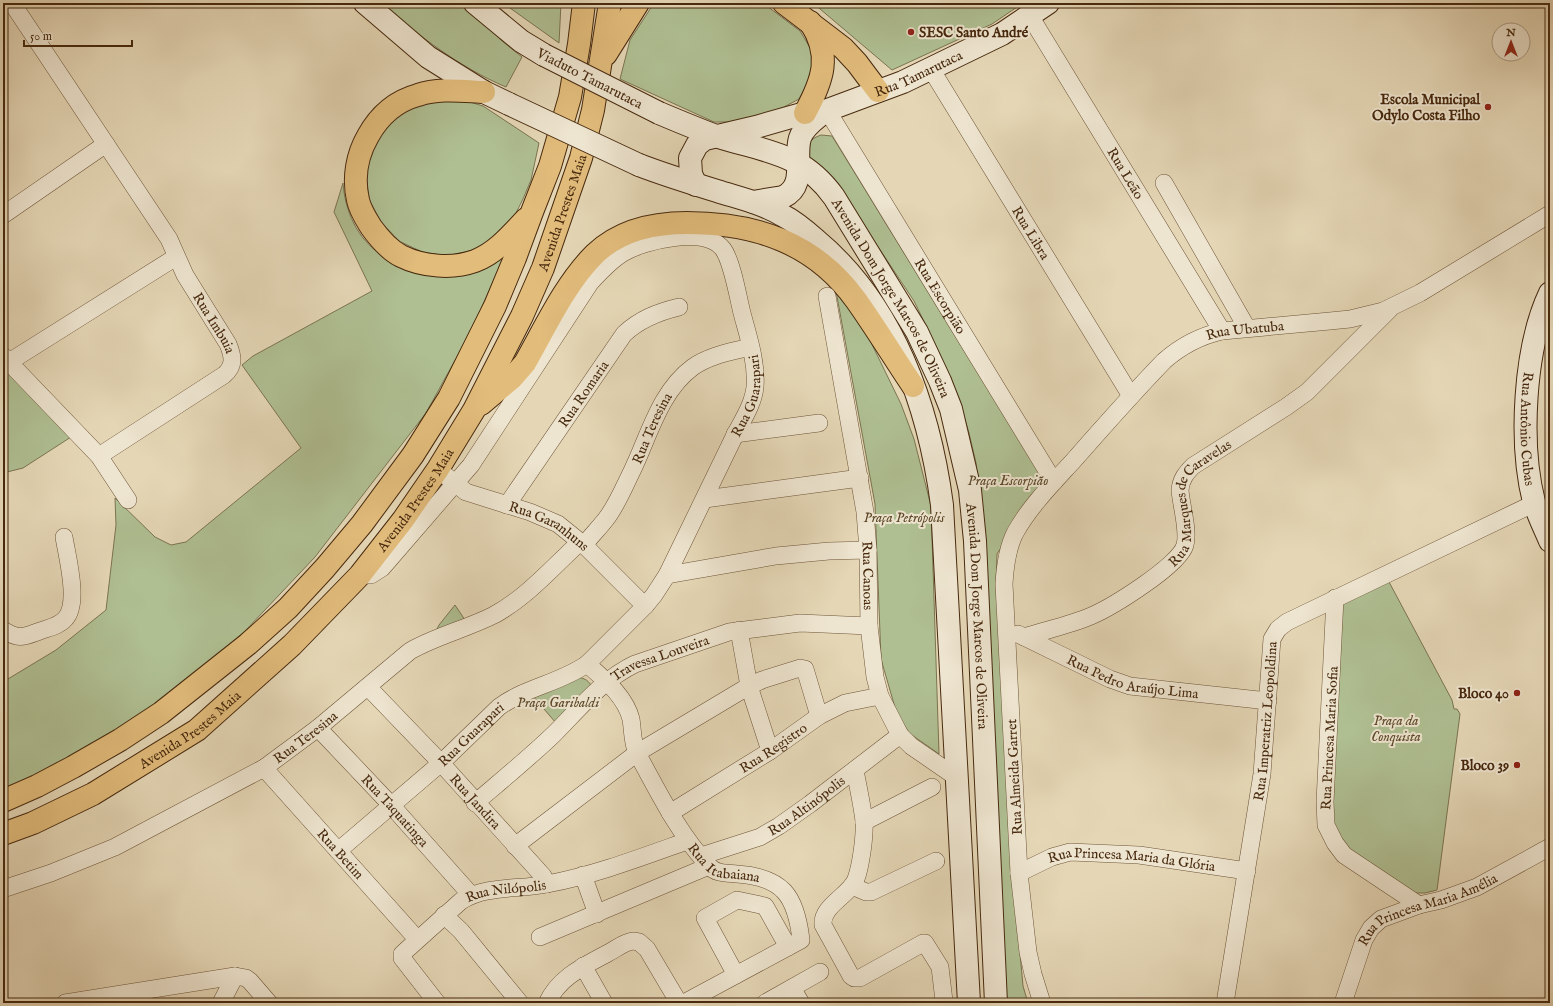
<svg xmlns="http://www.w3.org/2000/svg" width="1553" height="1006" viewBox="0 0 1553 1006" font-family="'IM FELL English',serif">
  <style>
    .green { fill: #afbf92; stroke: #7b7450 }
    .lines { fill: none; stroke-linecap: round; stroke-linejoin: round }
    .street-casing { stroke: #6e5438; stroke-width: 18 }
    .secondary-casing { stroke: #47290e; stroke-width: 24 }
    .highway-casing { stroke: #47290e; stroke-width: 24 }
    .street { stroke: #eee5d0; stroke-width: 17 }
    .secondary { stroke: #eee5d0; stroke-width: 22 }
    .highway { stroke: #e2bc7b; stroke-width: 22 }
    .secondary-bridge-casing { stroke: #47290e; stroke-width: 24; stroke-linecap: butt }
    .secondary-bridge { stroke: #eee5d0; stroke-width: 22 }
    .poi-dot { fill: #8f2418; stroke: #eee5d0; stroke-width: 1.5 }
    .labels { text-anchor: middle; stroke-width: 4; stroke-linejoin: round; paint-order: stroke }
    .poi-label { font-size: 14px; font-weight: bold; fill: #47290e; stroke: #eee5d0; text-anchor: end }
    .street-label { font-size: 14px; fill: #47290e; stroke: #eee5d0 }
    .park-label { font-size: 14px; font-style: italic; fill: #5c4728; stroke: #eee5d0 }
  </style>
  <rect width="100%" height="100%" fill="#e5d7b6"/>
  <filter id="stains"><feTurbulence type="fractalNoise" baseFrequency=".005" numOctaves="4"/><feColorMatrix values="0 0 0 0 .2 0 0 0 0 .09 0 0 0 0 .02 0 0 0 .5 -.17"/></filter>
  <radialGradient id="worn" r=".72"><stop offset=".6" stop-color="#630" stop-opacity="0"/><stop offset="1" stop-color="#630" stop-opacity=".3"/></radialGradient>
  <path class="green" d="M 381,3 L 463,3 L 502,41 L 522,57 L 506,87 C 459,67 419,36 381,3 Z
    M 503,3 L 561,3 L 559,43 Z
    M 654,3 L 763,3 L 800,31 L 814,54 L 810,79 L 799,99 L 771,114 L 738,122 L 714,122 L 620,79 L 630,40 Z
    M 813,3 L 1023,3 L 992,24 L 892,70 Z
    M 457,98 L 483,106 L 539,143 L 531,180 L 523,199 L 513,219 L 496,238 L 473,250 L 448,256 L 422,252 L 399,241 L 381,222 L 369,199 L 366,173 L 372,147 L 385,124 L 406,108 Z
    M 821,135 L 832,136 L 1040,474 L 1041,479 L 1039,488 L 997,554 L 996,584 L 1013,877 L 1023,986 L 1028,1003 L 1007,1003 L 980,501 L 976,463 L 969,433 L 959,399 L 936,346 L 914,301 L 837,185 L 809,158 C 808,145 807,140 821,135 Z
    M 343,183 C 345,211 357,238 380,254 C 388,260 399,264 407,269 L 509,246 L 470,333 L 426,413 L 315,557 L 246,630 L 163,706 L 47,771 L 3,788 L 3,682 L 56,650 L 106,610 L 116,525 L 115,498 L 155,537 L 171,545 L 186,542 L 301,448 L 242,365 L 253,356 L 372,291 L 334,212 Z
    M 836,291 L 862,324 L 901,404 L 914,439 L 931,506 L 939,754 L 909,733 L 896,711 L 881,659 L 875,504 Z
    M 3,366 L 71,437 L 23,468 L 3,473 Z
    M 1388,580 L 1452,700 L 1454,709 L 1457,709 L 1460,714 L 1437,890 L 1425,893 L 1415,893 L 1347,851 L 1339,838 L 1331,815 L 1341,606 L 1346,601 Z
    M 455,605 L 467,623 L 437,629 L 439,625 Z
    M 576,677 C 584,678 590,680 592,689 L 556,723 L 532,695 Z"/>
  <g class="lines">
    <defs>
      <g id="street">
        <path id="s1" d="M 12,3 L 169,239 L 185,275 L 228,344 C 233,356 235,366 224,375 L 99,456"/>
        <path id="s2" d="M 1030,16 L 1222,331"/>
        <path id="s3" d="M 931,69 L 1131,396"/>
        <path id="s4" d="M 827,110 L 1054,482"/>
        <path d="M 1164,183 L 1247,328"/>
        <path d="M 3,215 L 106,144"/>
        <path id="s5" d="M 827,296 L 865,512 L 868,550 L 869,626 L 875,677 L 880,696 L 900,735 L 911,746 L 956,777"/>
        <path d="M 3,356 L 99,456 L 128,500"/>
        <path d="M 9,362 L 176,257"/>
        <path d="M 735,434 L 819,423"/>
        <path id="s6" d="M 446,476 L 466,492 L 530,512 L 558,524 L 584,545 L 645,606"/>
        <path d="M 705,499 L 860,478"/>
        <path id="s7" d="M 507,505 L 624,334 C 640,319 658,312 679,307"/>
        <path id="s8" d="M 584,545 C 591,536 599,528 606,519 C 617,505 624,487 632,471 C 649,436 660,391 693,367 C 710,355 731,352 750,347"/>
        <path d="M 667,575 L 776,556 L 829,551 L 868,550"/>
        <path d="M 1335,598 L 1325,802 L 1326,825 L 1335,843 L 1344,855 L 1419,905"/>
        <path d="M 3,630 C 20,640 23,637 40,631 C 48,628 59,626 65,619 C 80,604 67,556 64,537"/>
        <path d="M 739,630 L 749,686 L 770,751"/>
        <path id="s9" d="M 1018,634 L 1110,679 L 1130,686 L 1268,701"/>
        <path id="s10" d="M 1024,637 C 1046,630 1070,625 1091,616 C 1112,607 1180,565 1185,545 C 1189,531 1181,505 1180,490 C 1181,479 1186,473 1193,466 L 1286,407 L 1307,392 L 1390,309"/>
        <path id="s11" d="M 587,664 C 604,679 625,696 631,719 C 633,731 632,742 637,753 C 658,791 678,833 709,866 C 716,874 727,873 737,874 C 783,877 796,896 801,940 L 684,1003"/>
        <path id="s12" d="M 368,687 L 441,763 L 543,876 L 547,884"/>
        <path id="s13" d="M 318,728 L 391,805 L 471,895"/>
        <path id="s14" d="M 264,768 L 417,939"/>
        <path d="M 855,770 C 858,787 862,804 864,821 C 865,836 861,865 856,879 C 850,895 821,906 823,925 L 851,976 L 854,978 L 860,978 L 923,943 L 925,943 L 940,967 L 944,1001"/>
        <path id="s15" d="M 475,803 C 502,780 529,758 554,734 C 579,709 603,679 635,664 L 729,632 L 800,623 L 869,626"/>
        <path id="s16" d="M 670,813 L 770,751 L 819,716 L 845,703 L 880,696"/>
        <path d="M 864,822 L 932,787"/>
        <path d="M 515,846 L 637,753 L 749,686 L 762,680 L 800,668 L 805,669 L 819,716"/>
        <path id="s17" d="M 338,851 L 441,763 L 499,707 C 526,687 560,683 587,664 L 645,606 L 654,595 L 667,575 C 689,530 711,485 733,439 C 741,422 753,406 755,387 C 757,362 748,336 742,313 C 738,297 732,261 723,249 C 705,226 645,240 623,253 C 610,261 600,272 590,283 L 471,465 L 382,568 L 371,575 L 360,575"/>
        <path id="s18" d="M 701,856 L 760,837 L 779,826 L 810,804 L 900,735"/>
        <path id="s19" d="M 1019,873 L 1052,857 L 1070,852 L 1139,855 L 1247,871"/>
        <path d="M 583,875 L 597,914"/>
        <path d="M 852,886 L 866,892 L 871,892 L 936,861"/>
        <path id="s20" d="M 3,889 L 51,873 L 115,847 L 264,768 L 318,728 L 410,651 C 436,636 466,629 494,615 C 527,597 553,567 580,542"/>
        <path d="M 444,915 L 461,931 L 520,1003"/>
        <path d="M 540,937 L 709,866"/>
        <path d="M 583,966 L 604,1003"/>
        <path d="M 736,975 L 705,918 L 737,900 L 765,906 L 788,947"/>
        <path d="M 792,988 L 801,1003"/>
        <path d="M 65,1003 L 235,976 L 246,978 L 250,981 L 269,1003"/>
        <path d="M 221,1003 L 235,976"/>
        <path id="s21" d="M 437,1003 L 402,958 L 402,954 L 461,901 C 486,885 518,890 547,884 C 595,875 642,857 687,841"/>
        <path d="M 547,1003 C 559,977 584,966 608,953 C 616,949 624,942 633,941 L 639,942 L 647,949 L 679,1003"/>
        <path d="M 765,1003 L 820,972"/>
        <path id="s22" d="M 1042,1003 L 1033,974 L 1028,952 L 1019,873 L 1004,584 C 1005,566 1007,549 1015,533 C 1030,506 1053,483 1074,460 C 1103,427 1133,393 1164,361 C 1181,346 1200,336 1222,331 L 1330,321 L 1350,319 L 1383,311 L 1420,293 L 1550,214"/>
        <path id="s23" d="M 1225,1003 L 1262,774 L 1272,639 L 1278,629 L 1287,622 L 1535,503"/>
        <path id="s24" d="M 1343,1003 L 1364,940 L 1371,928 L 1381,919 L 1419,905 L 1441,900 L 1477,887 L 1550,847"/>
      </g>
      <g id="secondary">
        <path d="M 365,3 L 428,57 L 484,92 L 509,104"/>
        <path d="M 475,3 L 521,41 L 544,55"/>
        <path id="s25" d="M 659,113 C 678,121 697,129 716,136 C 764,152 801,151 834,197 L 917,332 L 940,381 L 951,409 L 970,490 L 975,541 L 996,1003"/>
        <path d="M 639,165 C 665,175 691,183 717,191 C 739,198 762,203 782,215 C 794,221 806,231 816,240 C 894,305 929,407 942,505 L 969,1003"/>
        <path id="s26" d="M 696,185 L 691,174 L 690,158 L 697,145 L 705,139 L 756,127 L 805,113 L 825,111 L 903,82 L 1002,34 L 1048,3"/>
        <path d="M 753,202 L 783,197 C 807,186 794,157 800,138 C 804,126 816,119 825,111"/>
        <path id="s27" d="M 1550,293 C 1524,348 1519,443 1534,502 C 1538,515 1545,529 1550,541"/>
      </g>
      <g id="highway">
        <path d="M 784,3 L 843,48 L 857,63 L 878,91"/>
        <path d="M 606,54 L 638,3"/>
        <path d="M 484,92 C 461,91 439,88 418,95 C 396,101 379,116 368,136 C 357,155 353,178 358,200 C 360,210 366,219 371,227 C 379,238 389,250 401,256 C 423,267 453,269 475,261 C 496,253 511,235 526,219"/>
        <path d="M 805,113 C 823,80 832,55 810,22"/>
        <path d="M 481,404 L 512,378 L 525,363 C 546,326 565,284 595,254 C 620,230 654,223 687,223 C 756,223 815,243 856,300 C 876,328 894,358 913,386"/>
        <path d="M 3,801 L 37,786 L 73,767 L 120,740 L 161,713 L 248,644 L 288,608 L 325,568 L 362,524 L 413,455 L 449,398 L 495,306 L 515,258 L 532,212 L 550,166 L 570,97 L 579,44 L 584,3"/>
        <path id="s28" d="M 3,834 L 33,823 L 93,794 L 197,730 L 292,645 L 360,575 L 403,520 L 438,469 L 474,410 L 522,316 L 543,268 L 581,158 L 593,110 L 610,3"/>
      </g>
    </defs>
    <use href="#street" class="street-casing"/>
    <use href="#secondary" class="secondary-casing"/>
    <use href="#highway" class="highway-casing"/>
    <use href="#street" class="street"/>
    <use href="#secondary" class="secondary"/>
    <use href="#highway" class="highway"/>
    <defs>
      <path id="secondary-bridge" d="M 544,55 L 659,113
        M 509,104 L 639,165"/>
    </defs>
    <use href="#secondary-bridge" class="secondary-bridge-casing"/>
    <use href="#secondary-bridge" class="secondary-bridge"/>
  </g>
  <g class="poi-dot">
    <circle cx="911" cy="32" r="4"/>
    <circle cx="1488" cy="107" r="4"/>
    <circle cx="1517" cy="693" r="4"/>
    <circle cx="1517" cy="765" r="4"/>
  </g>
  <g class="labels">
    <g class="poi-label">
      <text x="919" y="37" text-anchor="start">SESC Santo André</text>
      <text x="1480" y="104">Escola Municipal<tspan x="1480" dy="16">Odylo Costa Filho</tspan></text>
      <text x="1509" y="698">Bloco 40</text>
      <text x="1509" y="770">Bloco 39</text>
    </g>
    <g class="street-label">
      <text dy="5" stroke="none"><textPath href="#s26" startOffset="277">Rua Tamarutaca</textPath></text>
      <text transform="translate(590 78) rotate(27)" y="5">Viaduto Tamarutaca</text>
      <text dy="5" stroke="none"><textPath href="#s2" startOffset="184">Rua Leão</textPath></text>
      <text dy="5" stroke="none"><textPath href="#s28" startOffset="863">Avenida Prestes Maia</textPath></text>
      <text dy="5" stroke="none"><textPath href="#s3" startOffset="192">Rua Libra</textPath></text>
      <text dy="5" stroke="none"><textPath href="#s4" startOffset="218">Rua Escorpião</textPath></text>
      <text dy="5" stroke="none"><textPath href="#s25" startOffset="314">Avenida Dom Jorge Marcos de Oliveira</textPath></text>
      <text dy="5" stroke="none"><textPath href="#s1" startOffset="379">Rua Imbuia</textPath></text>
      <text dy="5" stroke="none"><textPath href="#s22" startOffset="791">Rua Ubatuba</textPath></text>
      <text dy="5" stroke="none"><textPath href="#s7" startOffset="135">Rua Romaria</textPath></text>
      <text dy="5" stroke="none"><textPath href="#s17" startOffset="632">Rua Guarapari</textPath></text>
      <text dy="5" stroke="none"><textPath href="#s8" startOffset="136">Rua Teresina</textPath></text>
      <text dy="5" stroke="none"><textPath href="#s27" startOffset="139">Rua Antônio Cubas</textPath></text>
      <text dy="5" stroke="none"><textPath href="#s28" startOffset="539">Avenida Prestes Maia</textPath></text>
      <text dy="5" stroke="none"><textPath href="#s10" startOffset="241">Rua Marques de Caravelas</textPath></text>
      <text dy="5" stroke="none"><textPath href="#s6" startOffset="116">Rua Garanhuns</textPath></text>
      <text dy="5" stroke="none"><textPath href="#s5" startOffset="283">Rua Canoas</textPath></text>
      <text dy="5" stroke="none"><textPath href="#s25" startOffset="650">Avenida Dom Jorge Marcos de Oliveira</textPath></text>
      <text dy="5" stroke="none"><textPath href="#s15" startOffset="238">Travessa Louveira</textPath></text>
      <text dy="5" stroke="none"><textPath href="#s9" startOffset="124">Rua Pedro Araújo Lima</textPath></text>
      <text dy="5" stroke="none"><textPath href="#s23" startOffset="285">Rua Imperatriz Leopoldina</textPath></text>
      <text dy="5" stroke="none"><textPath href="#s28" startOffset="215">Avenida Prestes Maia</textPath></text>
      <text dy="5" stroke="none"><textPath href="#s17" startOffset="177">Rua Guarapari</textPath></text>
      <text dy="5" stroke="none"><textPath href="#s20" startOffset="340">Rua Teresina</textPath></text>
      <text transform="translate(1329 738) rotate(-87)" y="5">Rua Princesa Maria Sofia</text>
      <text dy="5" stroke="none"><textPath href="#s16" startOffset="122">Rua Registro</textPath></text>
      <text transform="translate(1014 777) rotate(-93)" y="5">Rua Almeida Garret</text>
      <text dy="5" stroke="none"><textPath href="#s12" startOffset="157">Rua Jandira</textPath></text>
      <text dy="5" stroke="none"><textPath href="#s18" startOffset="118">Rua Altinópolis</textPath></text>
      <text dy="5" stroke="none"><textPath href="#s13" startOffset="113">Rua Taquatinga</textPath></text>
      <text dy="5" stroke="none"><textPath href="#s14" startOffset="115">Rua Betim</textPath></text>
      <text dy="5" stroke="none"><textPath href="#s11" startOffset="253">Rua Itabaiana</textPath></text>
      <text dy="5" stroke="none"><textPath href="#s19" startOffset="117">Rua Princesa Maria da Glória</textPath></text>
      <text dy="5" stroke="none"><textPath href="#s21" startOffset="187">Rua Nilópolis</textPath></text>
      <text dy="5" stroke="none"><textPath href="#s24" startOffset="139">Rua Princesa Maria Amélia</textPath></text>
    </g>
    <g class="park-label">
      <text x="1008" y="485">Praça Escorpião</text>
      <text x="904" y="522">Praça Petrópolis</text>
      <text x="558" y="707">Praça Garibaldi</text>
      <text x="1396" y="725">Praça da<tspan x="1396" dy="16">Conquista</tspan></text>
    </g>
  </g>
  <rect width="1553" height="1006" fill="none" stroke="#e5d7b6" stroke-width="16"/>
  <rect x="4" y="4" width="1545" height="998" fill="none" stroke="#47290e" stroke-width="2"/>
  <rect x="8" y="8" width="1537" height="990" fill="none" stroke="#47290e"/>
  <g transform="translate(1511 42)"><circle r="19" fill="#eee5d0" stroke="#ab9a82"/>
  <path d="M0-3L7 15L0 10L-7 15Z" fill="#8f2418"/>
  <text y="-6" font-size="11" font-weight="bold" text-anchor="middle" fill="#47290e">N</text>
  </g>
  <path d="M24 40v6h108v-6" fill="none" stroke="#47290e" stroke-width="2"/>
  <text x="30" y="40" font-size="12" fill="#47290e" stroke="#eee5d0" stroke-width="3" paint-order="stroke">50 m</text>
  <rect width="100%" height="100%" filter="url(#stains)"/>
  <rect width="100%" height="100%" fill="url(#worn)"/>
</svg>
